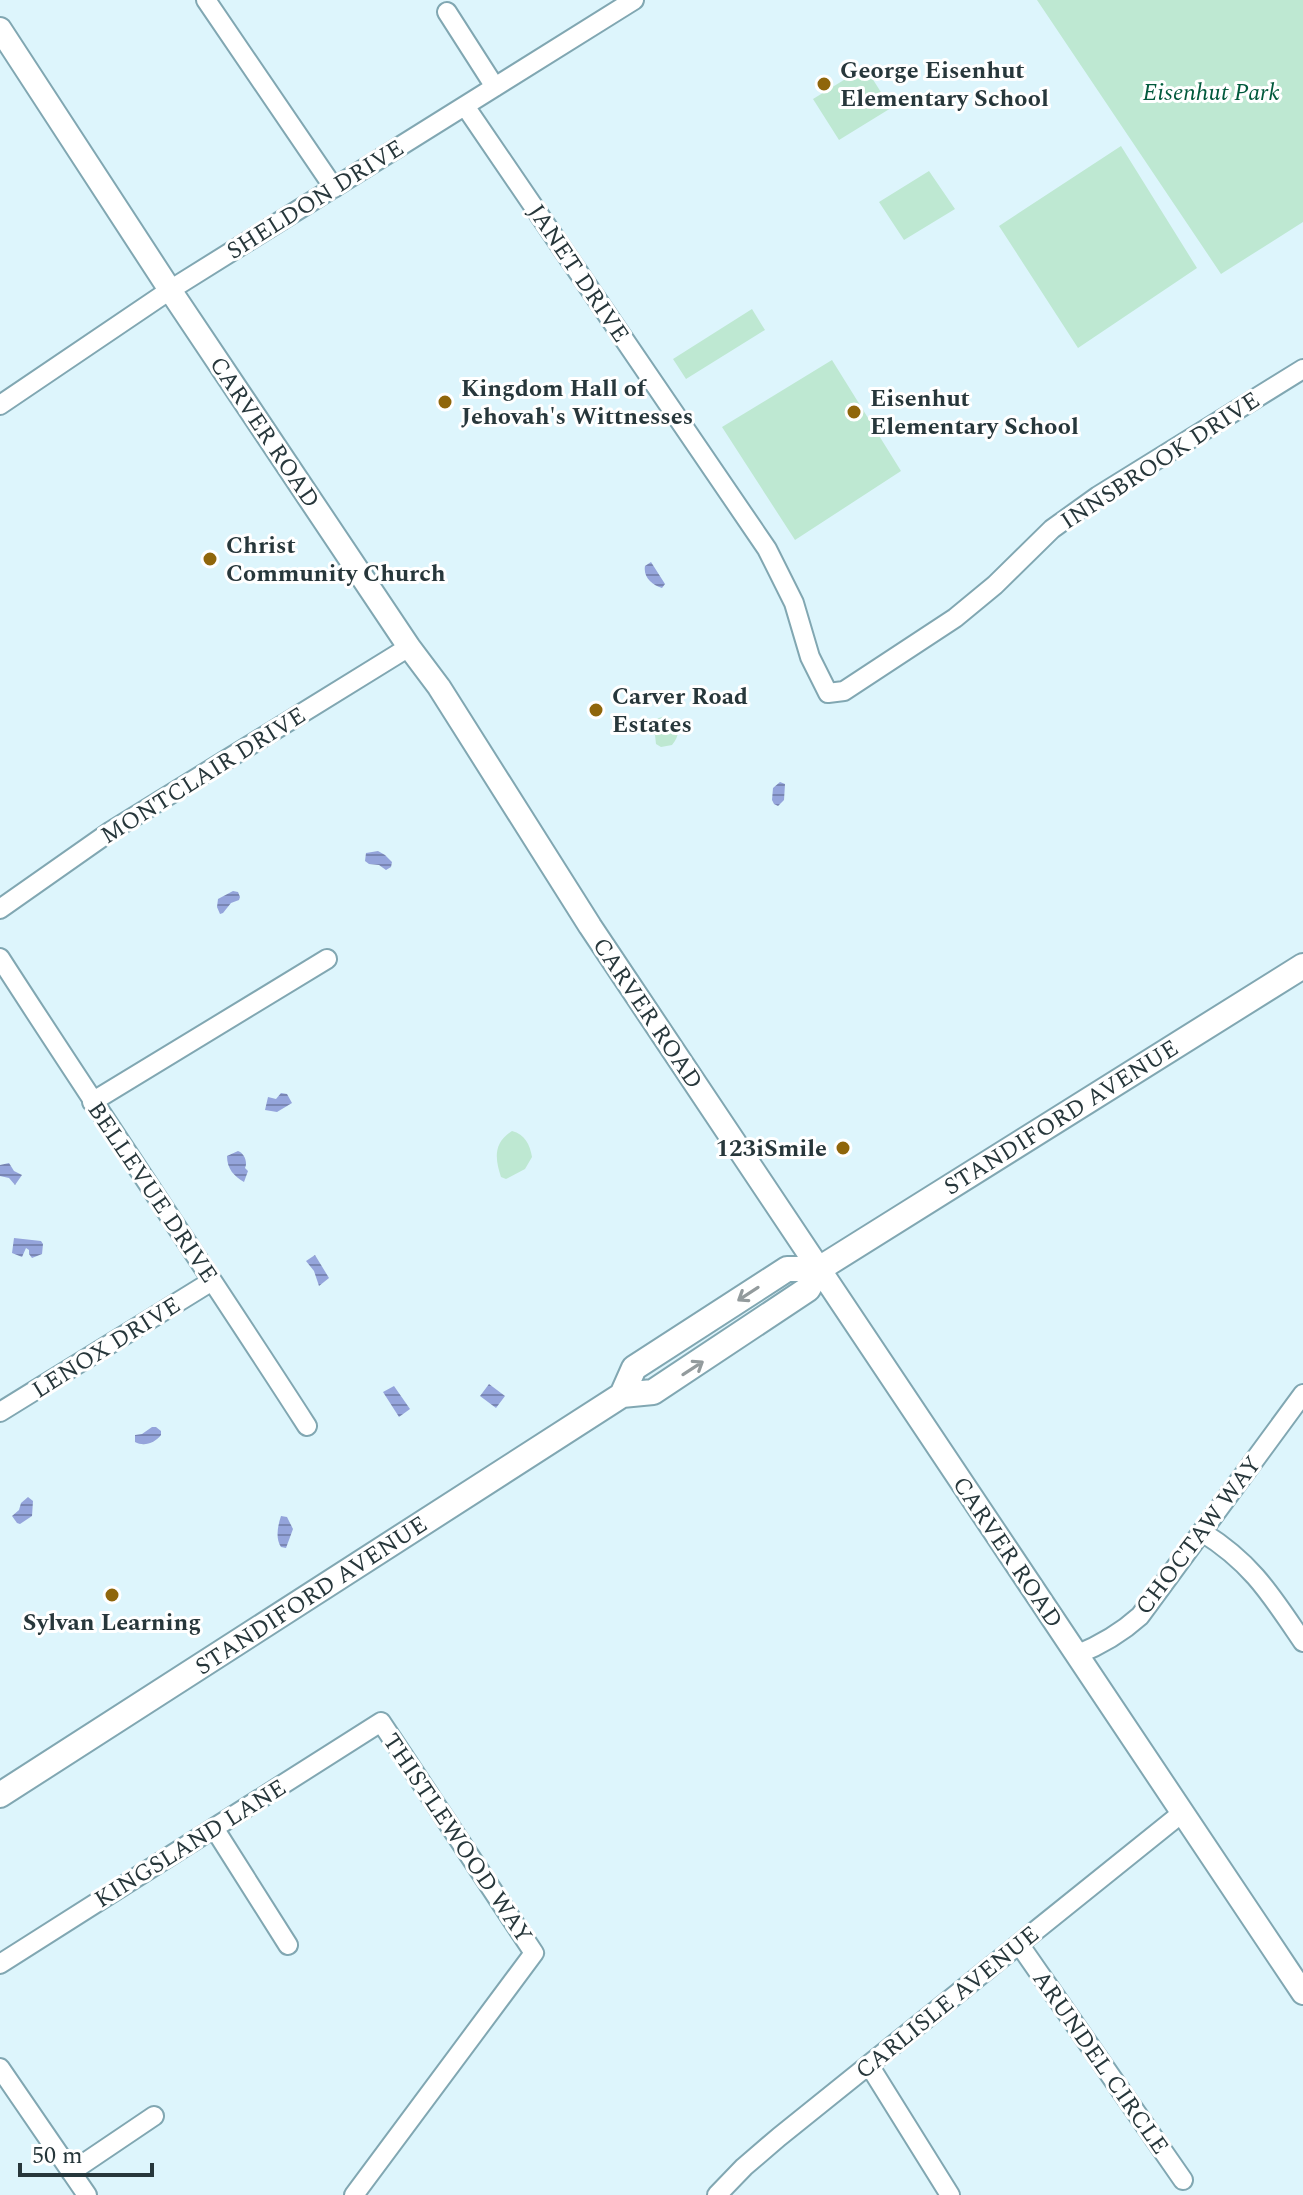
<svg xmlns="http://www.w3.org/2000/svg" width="1303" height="2195" viewBox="0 0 1303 2195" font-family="Spectral,serif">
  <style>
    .green { fill: #bee8d2 }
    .water { fill: url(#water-rules) }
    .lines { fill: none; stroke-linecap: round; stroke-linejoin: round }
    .minor-casing { stroke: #81a7b2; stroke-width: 22 }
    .tertiary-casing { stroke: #81a7b2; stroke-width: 26 }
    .secondary-casing { stroke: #81a7b2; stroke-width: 28 }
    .minor { stroke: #fff; stroke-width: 18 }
    .tertiary { stroke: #fff; stroke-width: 22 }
    .secondary { stroke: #fff; stroke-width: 24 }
    .oneway { stroke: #939b9d }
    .poi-dot { fill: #8f660b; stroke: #fff; stroke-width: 3 }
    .labels { text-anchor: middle; stroke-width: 6; stroke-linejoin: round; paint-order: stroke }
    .poi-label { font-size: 24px; font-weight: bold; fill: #27373b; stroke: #fff; text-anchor: start }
    .park-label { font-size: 24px; font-style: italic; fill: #01593c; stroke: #fff }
    .street-label { font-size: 24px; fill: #27373b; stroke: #fff }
  </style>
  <defs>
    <pattern id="water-rules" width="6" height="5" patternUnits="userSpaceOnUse" patternTransform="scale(2)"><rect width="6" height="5" fill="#94a4db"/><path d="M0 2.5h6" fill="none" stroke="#7986b3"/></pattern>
  </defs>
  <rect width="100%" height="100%" fill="#ddf5fc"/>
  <path class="green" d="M 1037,0 L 1303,0 L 1303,222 L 1221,274 Z
    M 865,67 L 891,108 L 839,140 L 813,99 Z
    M 1121,146 L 1197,268 L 1078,348 L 999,226 Z
    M 929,171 L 955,209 L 904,240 L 879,202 Z
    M 752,309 L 765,330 L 686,379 L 673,359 Z
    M 832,360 L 901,471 L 795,540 L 722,427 Z
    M 665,716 C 679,722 682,734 672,745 L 661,747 L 656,744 L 655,735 L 649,732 C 651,723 656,718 665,716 Z
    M 512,1131 C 525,1134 530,1145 532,1157 L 525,1169 L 506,1179 L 501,1177 C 495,1159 493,1143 512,1131 Z"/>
  <path class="water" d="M 651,562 L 665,584 L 662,588 C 652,585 643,577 645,566 Z
    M 780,782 L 785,784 L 784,800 L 778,806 L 774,804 L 772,800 L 773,788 Z
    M 378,851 L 385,855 L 392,862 L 391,867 L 386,870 L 379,865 L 369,864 L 365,861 L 366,853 Z
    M 233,891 L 238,892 L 240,897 L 239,900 L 231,903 L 223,913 L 220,914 L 217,907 L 218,899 Z
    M 281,1093 L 287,1094 L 292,1103 L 277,1112 L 265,1110 L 268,1097 L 276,1099 Z
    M 238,1151 C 244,1153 248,1162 245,1168 L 248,1171 L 244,1182 C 234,1176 227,1169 227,1156 Z
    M 9,1163 L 14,1171 L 22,1175 L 15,1185 L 9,1178 L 0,1176 L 0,1165 Z
    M 14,1238 L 41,1241 L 43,1244 L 42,1254 L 32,1258 L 29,1254 L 29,1250 L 26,1248 L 22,1257 L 12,1253 Z
    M 315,1255 L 329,1278 L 319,1286 L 314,1271 L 306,1261 Z
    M 489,1384 L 505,1396 L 496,1408 L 480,1396 Z
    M 394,1386 L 410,1409 L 399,1417 L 383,1392 Z
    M 152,1427 L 156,1427 L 161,1431 L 161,1435 C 155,1443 144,1447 135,1442 L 135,1435 L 142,1434 Z
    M 28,1497 L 33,1501 L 32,1516 L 20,1524 L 17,1523 L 12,1516 L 19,1510 L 21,1503 Z
    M 281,1516 L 287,1517 L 293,1529 L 286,1548 L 281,1547 C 275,1538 278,1525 281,1516 Z"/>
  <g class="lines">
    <defs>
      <path id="minor" d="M 206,0 L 334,188
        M 447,12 L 495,87
        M 465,106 L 767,549 L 794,603 L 810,657 L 828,693 L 844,691 L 955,618 L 995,585 L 1052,529 L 1098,496 L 1303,369
        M 0,405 L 170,290 L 634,0
        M 0,909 L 111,831 L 409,647
        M 0,958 C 101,1115 206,1269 307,1426
        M 92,1102 L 327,959
        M 0,1412 L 212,1281
        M 1202,1532 C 1252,1563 1271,1595 1303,1642
        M 1076,1655 C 1101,1645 1120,1634 1140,1616 L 1303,1394
        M 214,1828 L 288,1945
        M 1019,1944 L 1183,2180
        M 0,1964 L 381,1722 L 534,1953 L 354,2195
        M 869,2065 L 950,2195
        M 0,2068 L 87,2195
        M 71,2172 L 154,2116
        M 717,2195 L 744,2167 L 779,2137 L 1182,1813"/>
      <path id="tertiary" d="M 0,29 L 170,290 L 409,647 L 439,687 L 590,926 L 1303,1993"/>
      <path id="secondary" d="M 622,1395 L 634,1368 L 787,1269 L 819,1269 L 1303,966
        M 0,1795 L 622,1395 L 653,1392 L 808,1289 L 819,1269"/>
    </defs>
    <use href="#minor" class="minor-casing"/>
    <use href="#tertiary" class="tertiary-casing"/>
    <use href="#secondary" class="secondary-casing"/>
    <use href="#minor" class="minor"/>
    <use href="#tertiary" class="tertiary"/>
    <use href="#secondary" class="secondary"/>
  </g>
  <defs><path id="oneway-shaft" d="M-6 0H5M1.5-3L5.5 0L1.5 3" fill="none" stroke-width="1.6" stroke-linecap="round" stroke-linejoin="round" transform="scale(2)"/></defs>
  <g class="oneway">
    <use href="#oneway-shaft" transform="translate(748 1294) rotate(147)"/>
    <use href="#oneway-shaft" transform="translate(693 1368) rotate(-33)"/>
  </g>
  <g class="poi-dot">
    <circle cx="824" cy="84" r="8"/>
    <circle cx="445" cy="402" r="8"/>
    <circle cx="854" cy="412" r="8"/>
    <circle cx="210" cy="559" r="8"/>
    <circle cx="596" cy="710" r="8"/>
    <circle cx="843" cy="1148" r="8"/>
    <circle cx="112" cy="1595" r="8"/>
  </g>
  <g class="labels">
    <g class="poi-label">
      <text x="840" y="78">George Eisenhut<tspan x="840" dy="28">Elementary School</tspan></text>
      <text x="461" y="396">Kingdom Hall of<tspan x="461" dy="28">Jehovah's Wittnesses</tspan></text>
      <text x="870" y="406">Eisenhut<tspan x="870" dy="28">Elementary School</tspan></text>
      <text x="226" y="553">Christ<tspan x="226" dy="28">Community Church</tspan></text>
      <text x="612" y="704">Carver Road<tspan x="612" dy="28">Estates</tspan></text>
      <text x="827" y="1156" text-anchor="end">123iSmile</text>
      <text x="112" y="1630" text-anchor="middle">Sylvan Learning</text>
    </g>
    <g class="park-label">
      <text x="1211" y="100">Eisenhut Park</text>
    </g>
    <g class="street-label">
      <text transform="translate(315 199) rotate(-32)" y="8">SHELDON DRIVE</text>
      <text transform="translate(579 273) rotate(56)" y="8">JANET DRIVE</text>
      <text transform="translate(265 432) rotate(56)" y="8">CARVER ROAD</text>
      <text transform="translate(1160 460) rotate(-33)" y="8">INNSBROOK DRIVE</text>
      <text transform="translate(203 775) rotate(-32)" y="8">MONTCLAIR DRIVE</text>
      <text transform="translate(648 1013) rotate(56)" y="8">CARVER ROAD</text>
      <text transform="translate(1061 1117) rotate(-32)" y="8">STANDIFORD AVENUE</text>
      <text transform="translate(153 1192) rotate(56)" y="8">BELLEVUE DRIVE</text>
      <text transform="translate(106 1347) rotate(-32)" y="8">LENOX DRIVE</text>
      <text transform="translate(1198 1535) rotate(-53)" y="8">CHOCTAW WAY</text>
      <text transform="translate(1008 1552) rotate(56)" y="8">CARVER ROAD</text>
      <text transform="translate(311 1595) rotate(-33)" y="8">STANDIFORD AVENUE</text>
      <text transform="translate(458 1838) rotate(56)" y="8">THISTLEWOOD WAY</text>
      <text transform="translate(190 1843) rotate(-32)" y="8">KINGSLAND LANE</text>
      <text transform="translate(947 2002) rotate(-39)" y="8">CARLISLE AVENUE</text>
      <text transform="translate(1101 2062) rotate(55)" y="8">ARUNDEL CIRCLE</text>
    </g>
  </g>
  <path d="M20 2163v12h132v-12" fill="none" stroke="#27373b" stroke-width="4"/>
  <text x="32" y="2163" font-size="24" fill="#27373b" stroke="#ffffff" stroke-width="6" paint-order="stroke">50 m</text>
</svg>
